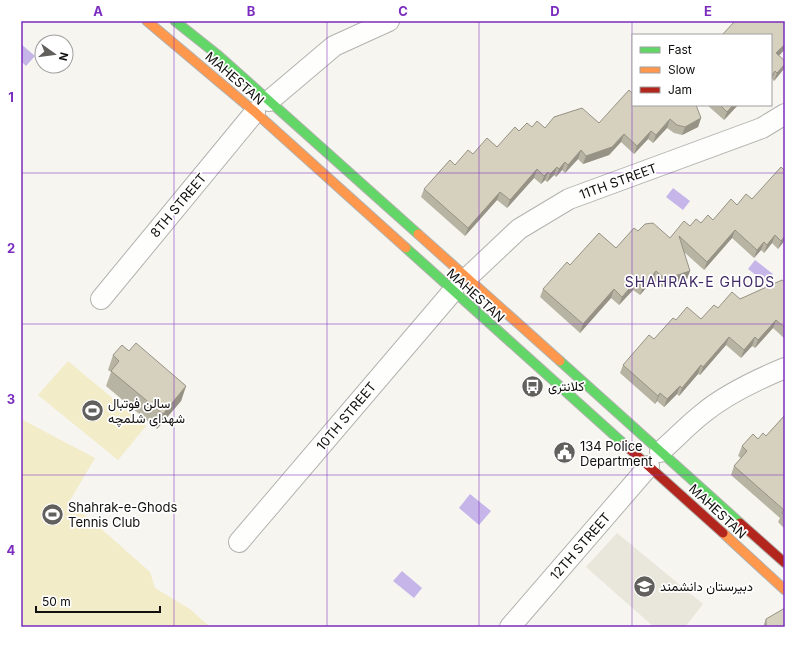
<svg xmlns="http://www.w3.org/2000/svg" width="806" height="648" viewBox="0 0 806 648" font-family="Inter,Vazirmatn,sans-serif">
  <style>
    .built { fill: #e9e7db }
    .garden { fill: #f3ecc8 }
    .water { fill: #c6b5e9 }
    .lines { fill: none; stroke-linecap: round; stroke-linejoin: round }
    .street-casing { stroke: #b2b2af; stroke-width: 22 }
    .fast-casing { stroke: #b2b2af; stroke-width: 11 }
    .slow-casing { stroke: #b2b2af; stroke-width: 11 }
    .jam-casing { stroke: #b2b2af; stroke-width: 11 }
    .street { stroke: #fefefd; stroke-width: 20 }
    .fast { stroke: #63d668; stroke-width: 9 }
    .slow { stroke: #ff974d; stroke-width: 9 }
    .jam { stroke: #b3261e; stroke-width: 9 }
    .wall { fill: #b8b4a3 }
    .shaded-wall { fill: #969285 }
    .building { fill: #d6d1be; stroke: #969285 }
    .grid { fill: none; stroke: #7b2cbf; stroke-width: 1; stroke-opacity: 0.55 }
    .labels { text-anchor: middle; stroke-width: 3.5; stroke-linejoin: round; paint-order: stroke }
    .street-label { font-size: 13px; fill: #11100e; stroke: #fff }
    .poi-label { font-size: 13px; fill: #11100e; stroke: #fff; text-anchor: start }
    .neighbourhood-label { font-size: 14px; letter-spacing: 1px; fill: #402a65; stroke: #fff }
    .neatline { fill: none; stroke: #7b2cbf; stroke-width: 1.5 }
    .grid-label { font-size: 13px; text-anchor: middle; font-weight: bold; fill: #7b2cbf }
  </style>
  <rect width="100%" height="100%" fill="#f6f5f0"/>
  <path class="built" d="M 617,533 L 703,604 L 685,627 L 654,627 L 586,567 Z"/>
  <path class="garden" d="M 68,361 L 146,426 L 118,460 L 38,395 Z
    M 21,419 L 95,458 L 69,502 L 98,526 L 150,572 L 155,588 L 190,609 L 210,627 L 21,627 Z"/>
  <path class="water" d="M 21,44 L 35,56 L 26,66 L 21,61 Z
    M 673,188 L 690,201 L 683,210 L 666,197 Z
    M 755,260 L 773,274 L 766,283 L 748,269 Z
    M 470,494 L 491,511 L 479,525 L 459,508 Z
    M 402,571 L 422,588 L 414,598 L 393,581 Z"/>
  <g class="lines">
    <defs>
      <path id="street" d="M 269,101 L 334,46 L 389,21
        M 467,278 L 519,229 L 569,199 L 762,128 L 785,114
        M 101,299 L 255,112
        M 660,452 C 674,440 687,426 702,414 C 726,394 756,380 785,368
        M 239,542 L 453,291
        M 510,627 L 649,466"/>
      <path id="fast" d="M 175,21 L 219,56 L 418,234
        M 406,248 L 624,444
        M 560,361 L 740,523"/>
      <path id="slow" d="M 147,21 L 255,112 L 406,248
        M 418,234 L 560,361
        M 723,533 L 785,590"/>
      <path id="jam" d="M 624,444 L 723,533
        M 740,523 L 785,563"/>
    </defs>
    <use href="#street" class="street-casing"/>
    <use href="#fast" class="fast-casing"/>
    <use href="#slow" class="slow-casing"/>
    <use href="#jam" class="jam-casing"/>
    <use href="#street" class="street"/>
    <use href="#fast" class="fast"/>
    <use href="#slow" class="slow"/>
    <use href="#jam" class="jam"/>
  </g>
  <path class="wall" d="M 785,21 L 785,49 L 779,56 L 785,61 L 785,66 L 783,70 L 774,81 L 772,79 Z
    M 633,105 L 701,118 L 698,127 L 682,135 L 674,133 L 667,128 L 653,143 L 648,139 L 634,154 L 621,142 L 609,155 L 583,164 L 578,159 L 565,173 L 562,170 L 556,177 L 554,175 L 547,182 L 545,180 L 541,184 L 534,178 L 507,208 L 497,200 L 465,236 L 421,197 L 424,189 L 455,165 L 473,154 L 497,147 L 519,131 L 532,127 L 545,128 L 599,123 Z
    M 707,105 L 738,105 L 724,120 Z
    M 737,205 L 785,240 L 778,249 L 772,243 L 764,253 L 761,250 L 754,258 L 732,238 L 704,270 L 684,252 L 690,271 L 687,279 L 662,287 L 653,280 L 640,295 L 633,290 L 619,305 L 611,298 L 580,333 L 540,297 L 543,289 L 570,265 L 616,248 L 638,231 L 670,238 L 690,226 L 713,220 Z
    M 785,282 L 785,339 L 773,328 L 755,348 L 752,346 L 741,358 L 726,345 L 700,375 L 698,374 L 679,396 L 677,394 L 664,407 L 657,401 L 655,404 L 620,373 L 623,365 L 654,339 L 676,320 L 701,319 L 718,308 L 740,299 Z
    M 129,351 L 186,386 L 181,401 L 157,429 L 106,386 L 111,372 L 108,370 L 113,355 Z
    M 785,415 L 785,529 L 778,522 L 780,518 L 731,475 L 734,466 L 741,458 L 738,456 L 742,446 L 766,436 Z
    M 766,619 L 785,627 L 763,627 Z"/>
  <path class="shaded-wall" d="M 785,44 L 785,49 L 773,62 L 776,53 Z
    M 785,64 L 785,66 L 783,70 L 774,81 L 777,73 Z
    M 775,71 L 772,79 L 771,81 L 771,76 Z
    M 733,105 L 738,105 L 724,120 L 727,112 Z
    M 701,118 L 698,127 L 682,135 L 685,127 Z
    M 670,119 L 667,128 L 653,143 L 656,135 Z
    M 651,131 L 648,139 L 634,154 L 637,146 Z
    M 624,134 L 621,142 L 609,155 L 583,164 L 586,156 Z
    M 581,150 L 578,159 L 565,173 L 568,165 Z
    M 565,162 L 562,170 L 556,177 L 559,169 Z
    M 557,167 L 554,175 L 547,182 L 550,174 Z
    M 537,169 L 534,178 L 507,208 L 510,200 Z
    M 548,172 L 545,180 L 541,184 L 544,176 Z
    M 500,192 L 497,200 L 465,236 L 468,228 Z
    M 735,230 L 732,238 L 704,270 L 707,262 Z
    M 775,235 L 772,243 L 764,253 L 767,245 Z
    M 785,236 L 785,240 L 778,249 L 781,241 Z
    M 764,242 L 761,250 L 754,258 L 757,250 Z
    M 656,271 L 653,280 L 640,295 L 643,287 Z
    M 690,271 L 687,279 L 662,287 L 665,279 Z
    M 636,281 L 633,290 L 619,305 L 622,297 Z
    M 614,289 L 611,298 L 580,333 L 583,324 Z
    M 776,320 L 773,328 L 755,348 L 758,340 Z
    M 729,337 L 726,345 L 700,375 L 703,367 Z
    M 755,337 L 752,346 L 741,358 L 744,350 Z
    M 701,365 L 698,374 L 679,396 L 682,388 Z
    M 186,386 L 181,401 L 157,429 L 163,414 Z
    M 680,386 L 677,394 L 664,407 L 667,399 Z
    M 660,393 L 657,401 L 655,404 L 658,396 Z"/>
  <path class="building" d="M 735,21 L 785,21 L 785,44 L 776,53 L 785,61 L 785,64 L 777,73 L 775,71 L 771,76 L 771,35 L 722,35 Z
    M 629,90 L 633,94 L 633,105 L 696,105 L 701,118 L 685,127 L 677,125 L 670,119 L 656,135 L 651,131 L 637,146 L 624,134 L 612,147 L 586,156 L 581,150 L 568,165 L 565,162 L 559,169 L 557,167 L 550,174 L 548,172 L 544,176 L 537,169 L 510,200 L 500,192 L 468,228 L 424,189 L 450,160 L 455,165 L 468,150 L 473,154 L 487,138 L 497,147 L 515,127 L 519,131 L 527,123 L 532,127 L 537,121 L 545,128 L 554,117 L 582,108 L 599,123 Z
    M 720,105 L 733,105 L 727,112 Z
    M 781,167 L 785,171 L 785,236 L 781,241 L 775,235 L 767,245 L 764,242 L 757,250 L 735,230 L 707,262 L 679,236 L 690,271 L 665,279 L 656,271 L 643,287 L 636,281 L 622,297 L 614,289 L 583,324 L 543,289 L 567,262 L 570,265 L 599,233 L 616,248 L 634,228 L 638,231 L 645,224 L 653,223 L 670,238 L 684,221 L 690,226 L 696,219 L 701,223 L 708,215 L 713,220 L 731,199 L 737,205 L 746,194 L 752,199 Z
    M 782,280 L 785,282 L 785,328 L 776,320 L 758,340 L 755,337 L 744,350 L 729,337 L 703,367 L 701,365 L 682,388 L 680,386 L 667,399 L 660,393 L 658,396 L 623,365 L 649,335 L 654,339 L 673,318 L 676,320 L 687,307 L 701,319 L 714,305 L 718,308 L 732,292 L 740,299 Z
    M 136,343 L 186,386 L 163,414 L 111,371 L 119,361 L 113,355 L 122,345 L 129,351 Z
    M 785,415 L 785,516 L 782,513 L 784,510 L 734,466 L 747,451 L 742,446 L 753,434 L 758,439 L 763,433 L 766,436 Z
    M 785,608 L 785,627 L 766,627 L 766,619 Z"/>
  <path class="grid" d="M 174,21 L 174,627M 327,21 L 327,627M 479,21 L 479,627M 632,21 L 632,627M 21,173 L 785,173M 21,324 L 785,324M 21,475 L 785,475"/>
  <defs>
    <symbol id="bus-disc" viewBox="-11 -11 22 22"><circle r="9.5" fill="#61605d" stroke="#fff"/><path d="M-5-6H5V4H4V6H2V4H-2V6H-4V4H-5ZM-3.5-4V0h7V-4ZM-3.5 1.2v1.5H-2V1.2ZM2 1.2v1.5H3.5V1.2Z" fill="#fff"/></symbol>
    <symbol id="stadium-disc" viewBox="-11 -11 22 22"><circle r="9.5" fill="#61605d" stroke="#fff"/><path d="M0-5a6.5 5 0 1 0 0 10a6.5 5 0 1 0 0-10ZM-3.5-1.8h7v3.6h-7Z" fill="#fff"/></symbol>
    <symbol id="civic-disc" viewBox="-11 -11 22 22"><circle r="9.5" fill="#61605d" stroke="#fff"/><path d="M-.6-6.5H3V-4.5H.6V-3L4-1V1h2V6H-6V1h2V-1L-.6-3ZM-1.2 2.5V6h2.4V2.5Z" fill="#fff"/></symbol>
    <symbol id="school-disc" viewBox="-11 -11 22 22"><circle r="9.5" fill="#61605d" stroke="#fff"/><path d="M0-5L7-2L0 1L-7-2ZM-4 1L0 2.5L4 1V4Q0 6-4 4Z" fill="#fff"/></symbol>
  </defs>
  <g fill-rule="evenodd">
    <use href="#bus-disc" x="520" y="374" width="25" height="25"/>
    <use href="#stadium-disc" x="80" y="398" width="25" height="25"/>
    <use href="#civic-disc" x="552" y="440" width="25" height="25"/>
    <use href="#stadium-disc" x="40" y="502" width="25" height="25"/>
    <use href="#school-disc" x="632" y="574" width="25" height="25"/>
  </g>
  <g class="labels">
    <g class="street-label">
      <text transform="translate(235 78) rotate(41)" y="5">MAHESTAN</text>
      <text transform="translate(618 181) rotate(-20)" y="5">11TH STREET</text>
      <text transform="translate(178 205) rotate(-50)" y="5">8TH STREET</text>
      <text transform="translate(476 295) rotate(42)" y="5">MAHESTAN</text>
      <text transform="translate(346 416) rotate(-50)" y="5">10TH STREET</text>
      <text transform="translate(718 511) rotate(43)" y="5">MAHESTAN</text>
      <text transform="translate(580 546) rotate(-49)" y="5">12TH STREET</text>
    </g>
    <g class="poi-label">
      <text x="548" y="391">کلانتری</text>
      <text x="108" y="408">سالن فوتبال<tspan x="108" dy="15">شهدای شلمچه</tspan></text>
      <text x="580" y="451">134 Police<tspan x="580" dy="15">Department</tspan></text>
      <text x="68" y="512">Shahrak-e-Ghods<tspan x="68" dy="15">Tennis Club</tspan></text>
      <text x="660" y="591">دبیرستان دانشمند</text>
    </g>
    <g class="neighbourhood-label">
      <text x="700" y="287">SHAHRAK-E GHODS</text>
    </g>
  </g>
  <rect width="806" height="648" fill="none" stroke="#ffffff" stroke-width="44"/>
  <rect x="632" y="34" width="140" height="72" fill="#ffffff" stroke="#a09f9f"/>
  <rect x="640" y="47" width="20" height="6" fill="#63d668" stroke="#a09f9f"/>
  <text x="668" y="54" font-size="12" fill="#11100e">Fast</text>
  <rect x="640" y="67" width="20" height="6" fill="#ff974d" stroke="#a09f9f"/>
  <text x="668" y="74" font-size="12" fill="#11100e">Slow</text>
  <rect x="640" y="87" width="20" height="6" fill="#b3261e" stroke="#a09f9f"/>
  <text x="668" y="94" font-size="12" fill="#11100e">Jam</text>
  <g transform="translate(54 54) rotate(104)"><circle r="19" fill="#ffffff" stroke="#a09f9f"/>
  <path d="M0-3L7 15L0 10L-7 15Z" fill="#61605d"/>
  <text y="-6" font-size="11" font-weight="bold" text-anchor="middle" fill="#11100e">N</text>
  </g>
  <path d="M36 606v6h124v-6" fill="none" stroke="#11100e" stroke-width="2"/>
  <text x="42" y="606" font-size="12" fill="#11100e" stroke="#ffffff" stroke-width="3" paint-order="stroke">50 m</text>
  <rect x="22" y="22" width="762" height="604" class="neatline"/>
  <g class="grid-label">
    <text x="98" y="16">A</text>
    <text x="251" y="16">B</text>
    <text x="403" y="16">C</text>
    <text x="555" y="16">D</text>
    <text x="708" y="16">E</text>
    <text x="11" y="102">1</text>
    <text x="11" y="253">2</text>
    <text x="11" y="404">3</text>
    <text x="11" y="555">4</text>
  </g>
</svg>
